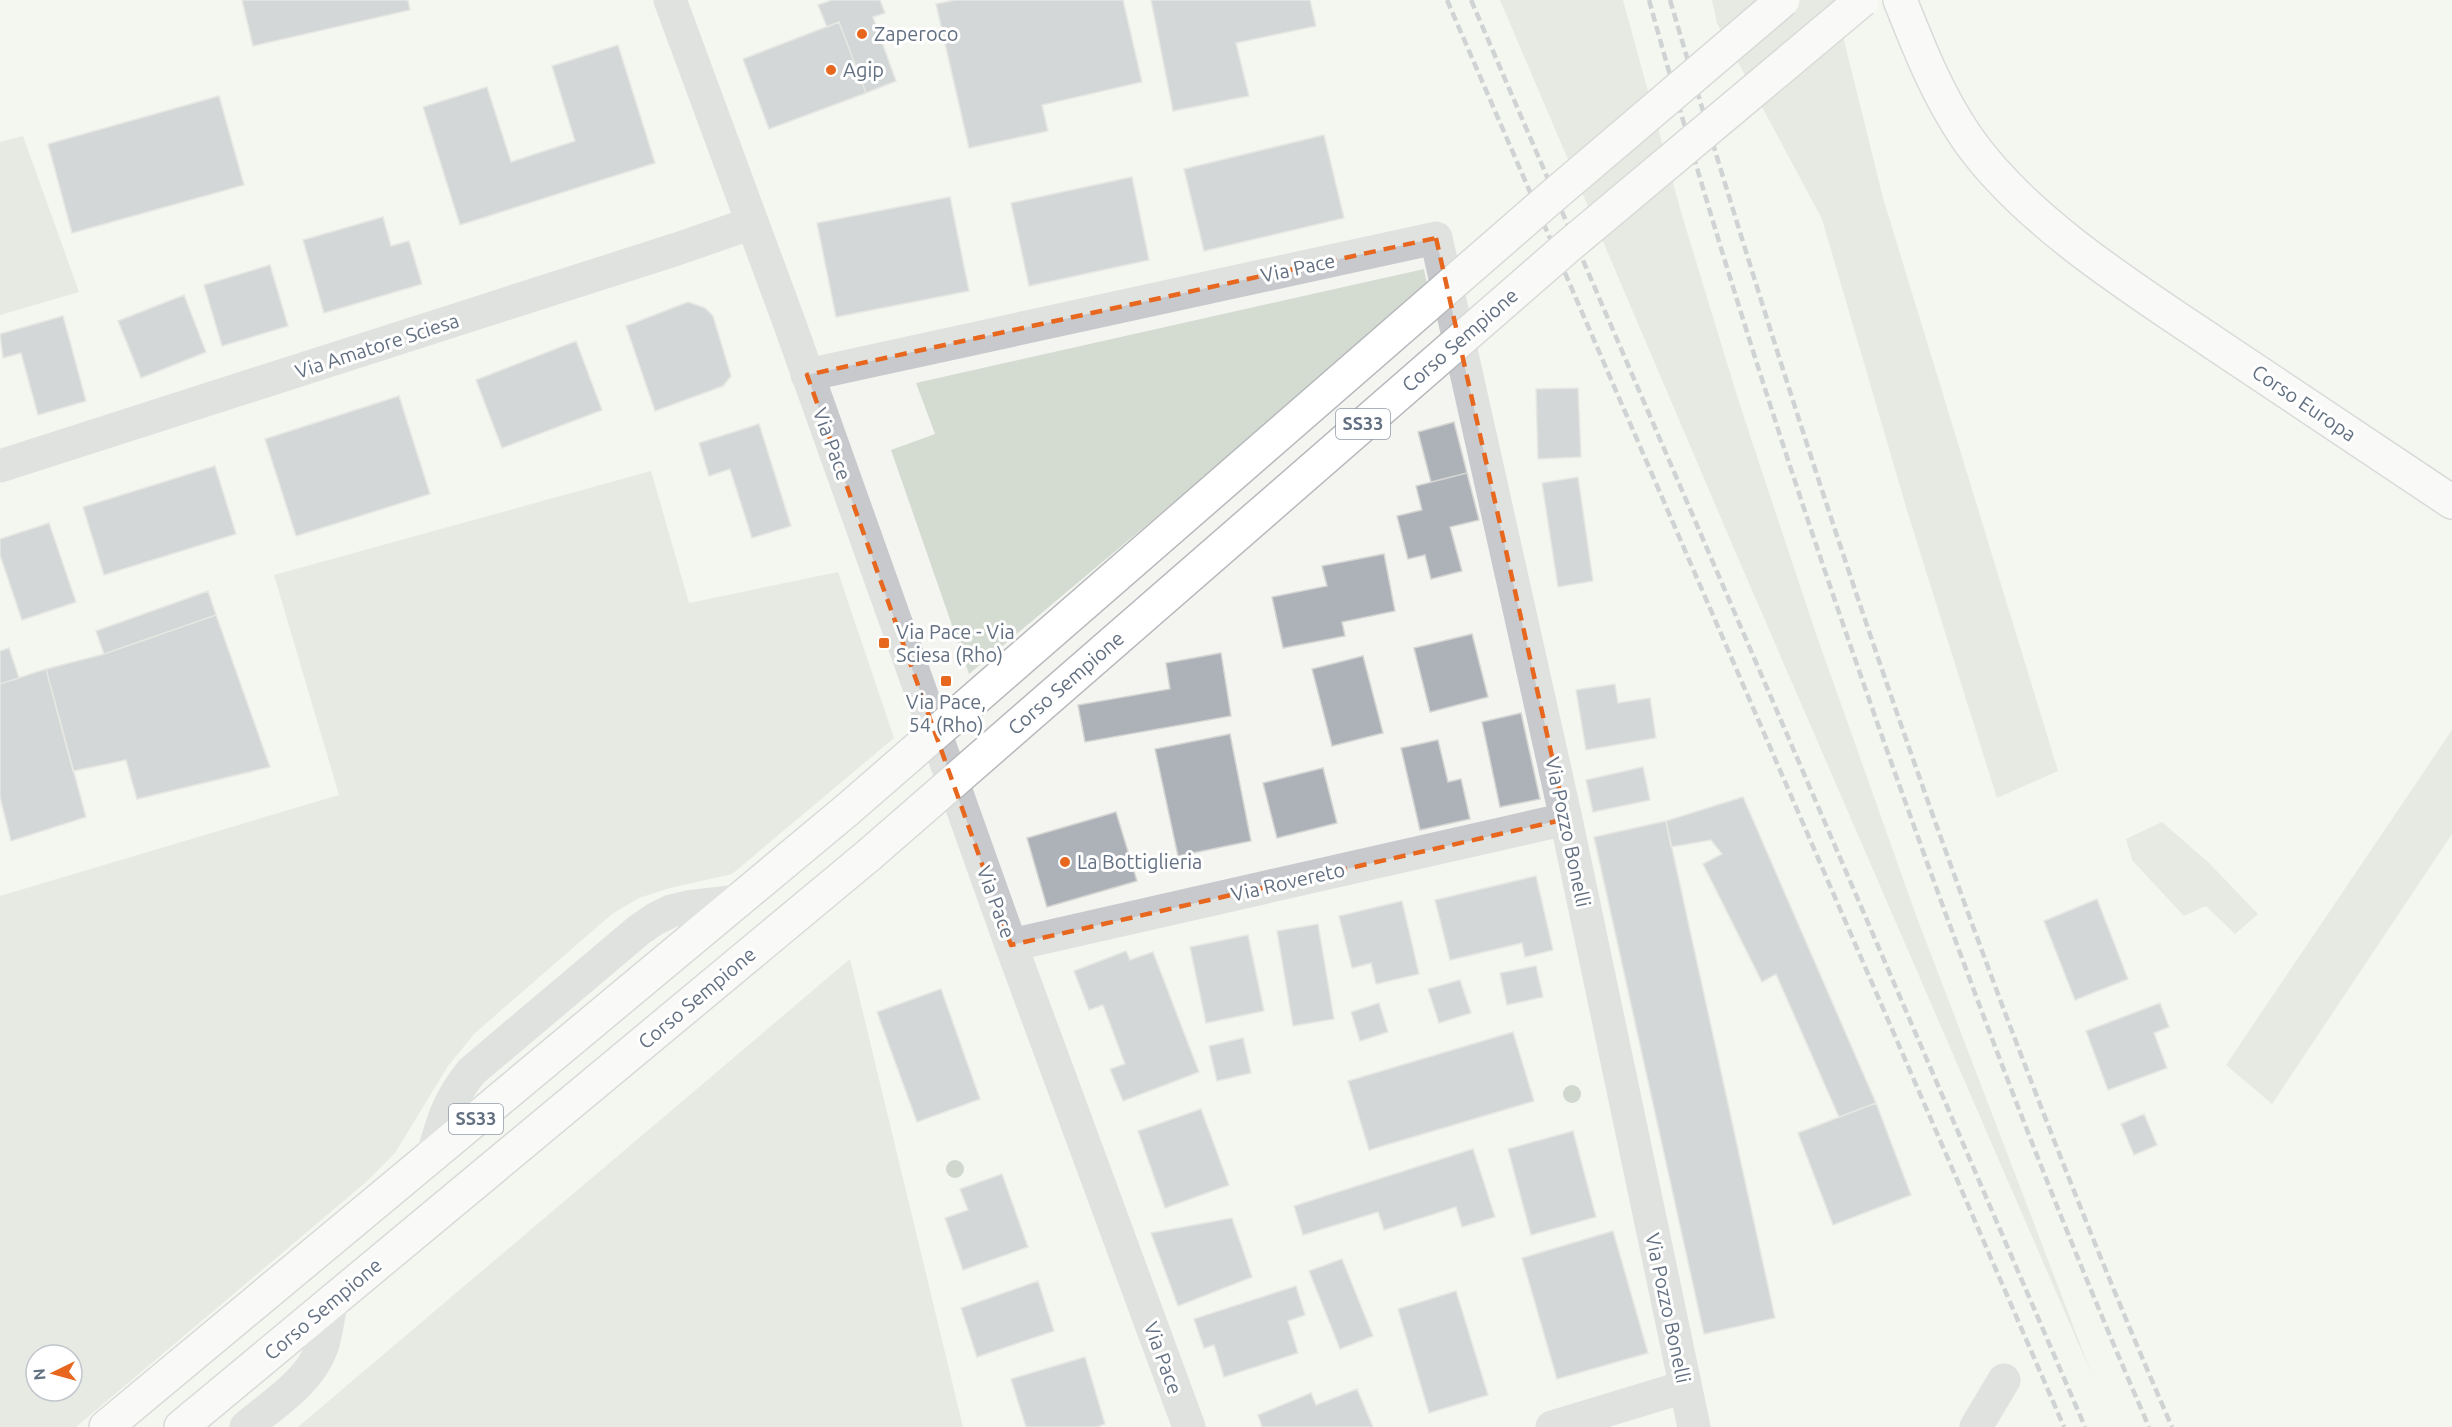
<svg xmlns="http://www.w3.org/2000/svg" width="2452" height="1427" viewBox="0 0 2452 1427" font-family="Ubuntu,sans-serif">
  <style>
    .green { fill: #d4dcd1; fill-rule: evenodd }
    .building { fill: #adb2b9; stroke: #d5d6d3; stroke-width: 1.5 }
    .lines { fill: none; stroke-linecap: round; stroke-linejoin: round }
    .major-casing { stroke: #b7babe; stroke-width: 36 }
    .highway-casing { stroke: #b7b9bc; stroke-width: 36 }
    .minor { stroke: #c7c9cd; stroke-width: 33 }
    .major { stroke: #fff; stroke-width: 33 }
    .highway { stroke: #fff; stroke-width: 33 }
    .rail { stroke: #a4a9af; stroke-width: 4.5; stroke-dasharray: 9 4.5; stroke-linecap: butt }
    .highway-bridge-casing { stroke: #b7b9bc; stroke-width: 36; stroke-linecap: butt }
    .highway-bridge { stroke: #fff; stroke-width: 33 }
    .tree { fill: #a4b1a2 }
    .marked { fill: none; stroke: #e7671e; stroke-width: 4.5; stroke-dasharray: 12 8; stroke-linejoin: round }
    .poi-dot { fill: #e7671e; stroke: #fff; stroke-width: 2 }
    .labels { text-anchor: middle; stroke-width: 6; stroke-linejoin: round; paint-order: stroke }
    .shield { fill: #fff; stroke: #929ba8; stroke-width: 1.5 }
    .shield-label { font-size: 18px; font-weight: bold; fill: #637082 }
    .poi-label { font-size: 20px; fill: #637082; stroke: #fff; text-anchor: start }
    .street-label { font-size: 20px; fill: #637082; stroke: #fff }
  </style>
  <rect width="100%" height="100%" fill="#f4f5f0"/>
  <path class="green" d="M 1500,0 L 1623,0 L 1681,212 L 1737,396 L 1815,631 L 1917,918 L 2092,1375 L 1735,551 Z
    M 1712,0 L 1834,0 L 1883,198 L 2058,771 L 1997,798 L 1909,517 L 1822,219 L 1717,23 Z
    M 23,136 L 79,292 L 0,315 L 0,142 Z
    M 1424,269 L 1428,289 L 969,674 L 891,450 L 935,434 L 916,383 Z
    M 651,471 L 689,603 L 838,572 L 894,738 L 732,874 L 670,888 L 639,898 L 612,914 L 475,1033 L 448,1066 L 395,1153 L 365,1183 L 76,1427 L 0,1427 L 0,896 L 339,795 L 274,575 ZM 36,1355 L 72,1355 L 72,1391 L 36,1391 Z
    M 2452,730 L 2452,834 L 2272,1104 L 2226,1065 Z
    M 2162,822 L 2209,863 L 2258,914 L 2235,934 L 2206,906 L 2184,916 L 2132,860 L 2126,839 Z
    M 850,959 L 963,1427 L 298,1427 Z"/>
  <path class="building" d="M 242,0 L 408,0 L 410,10 L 253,46 Z
    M 832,0 L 880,0 L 885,13 L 873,17 L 896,81 L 866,93 L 839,22 L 827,27 L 818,5 Z
    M 955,0 L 1123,0 L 1142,82 L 1042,105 L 1048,131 L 969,148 L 936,4 Z
    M 1151,0 L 1310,0 L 1316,26 L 1236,43 L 1249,96 L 1173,111 Z
    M 839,22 L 866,93 L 769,129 L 743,59 Z
    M 618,45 L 655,163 L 460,225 L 423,107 L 487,87 L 511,162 L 575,141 L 552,66 Z
    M 219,96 L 244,185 L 72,233 L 48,144 Z
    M 1324,135 L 1344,218 L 1204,251 L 1184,169 Z
    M 1132,177 L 1149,260 L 1029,286 L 1011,203 Z
    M 950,197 L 969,291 L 836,317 L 817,223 Z
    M 383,217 L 391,246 L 409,241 L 422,284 L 324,313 L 303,240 Z
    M 270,265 L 288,326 L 222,346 L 204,285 Z
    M 184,295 L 206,352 L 141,378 L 118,321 Z
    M 688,302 L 705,308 L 713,316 L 731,376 L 723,386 L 655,411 L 626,326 Z
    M 63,316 L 86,401 L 38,415 L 21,353 L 3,358 L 0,334 Z
    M 576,341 L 602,410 L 502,448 L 476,380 Z
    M 1578,388 L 1581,457 L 1538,459 L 1536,389 Z
    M 399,396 L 430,494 L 296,536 L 265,439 Z
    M 1454,422 L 1467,473 L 1431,482 L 1418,432 Z
    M 759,424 L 791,526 L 752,538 L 730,469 L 709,476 L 699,443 Z
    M 215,466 L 236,534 L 104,575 L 83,507 Z
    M 1467,473 L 1479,520 L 1450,527 L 1462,571 L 1431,579 L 1425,555 L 1408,559 L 1397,516 L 1422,510 L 1416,486 Z
    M 1578,477 L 1593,581 L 1558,587 L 1542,483 Z
    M 49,523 L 76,602 L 22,620 L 0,555 L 0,539 Z
    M 1384,554 L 1395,611 L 1342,622 L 1345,636 L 1283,648 L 1272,597 L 1327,586 L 1322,566 Z
    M 208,591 L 216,615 L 104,654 L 96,631 Z
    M 216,615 L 270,767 L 137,799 L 126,760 L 73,771 L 46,669 L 104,654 Z
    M 1472,634 L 1488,697 L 1430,712 L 1414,648 Z
    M 9,648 L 19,678 L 0,684 L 0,651 Z
    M 1221,653 L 1231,716 L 1085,742 L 1078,705 L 1170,689 L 1166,663 Z
    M 1363,656 L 1383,733 L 1332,746 L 1312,669 Z
    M 46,669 L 86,817 L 11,841 L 0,797 L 0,684 Z
    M 1615,684 L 1618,703 L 1650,698 L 1656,738 L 1586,750 L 1576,690 Z
    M 1521,713 L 1540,799 L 1500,807 L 1482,722 Z
    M 1230,734 L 1251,841 L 1178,856 L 1155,749 Z
    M 1438,740 L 1448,782 L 1461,779 L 1470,819 L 1420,830 L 1401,748 Z
    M 1643,767 L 1650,800 L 1593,812 L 1586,780 Z
    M 1323,768 L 1337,823 L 1277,838 L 1263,783 Z
    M 1743,797 L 1876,1103 L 1839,1117 L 1776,974 L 1762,982 L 1703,864 L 1722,854 L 1711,840 L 1671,847 L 1666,821 Z
    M 1116,812 L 1137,881 L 1047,907 L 1027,838 Z
    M 1666,821 L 1775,1318 L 1704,1334 L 1594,837 Z
    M 1536,876 L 1553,950 L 1525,957 L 1522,943 L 1450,960 L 1435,900 Z
    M 2097,899 L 2128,979 L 2075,1000 L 2044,921 Z
    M 1402,901 L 1419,974 L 1376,984 L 1371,963 L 1352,968 L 1339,916 Z
    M 1318,924 L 1334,1019 L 1293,1026 L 1277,931 Z
    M 1248,935 L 1264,1011 L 1206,1023 L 1190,947 Z
    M 1126,951 L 1130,960 L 1153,952 L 1199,1072 L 1123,1101 L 1110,1069 L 1125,1064 L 1103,1005 L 1089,1010 L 1074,971 Z
    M 1536,966 L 1543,997 L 1507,1005 L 1500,973 Z
    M 1460,980 L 1471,1013 L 1439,1023 L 1428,989 Z
    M 941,989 L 980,1099 L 917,1122 L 877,1012 Z
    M 1379,1003 L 1388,1032 L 1360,1041 L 1351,1012 Z
    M 2160,1003 L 2169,1027 L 2154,1033 L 2167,1068 L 2108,1090 L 2086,1031 Z
    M 1513,1032 L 1534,1101 L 1369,1150 L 1348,1081 Z
    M 1243,1038 L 1251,1073 L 1217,1081 L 1209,1046 Z
    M 1876,1103 L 1911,1195 L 1833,1225 L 1798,1133 Z
    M 1201,1109 L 1229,1185 L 1165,1208 L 1138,1131 Z
    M 2144,1114 L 2157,1145 L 2134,1155 L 2121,1124 Z
    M 1573,1131 L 1596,1217 L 1531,1235 L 1508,1149 Z
    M 1473,1149 L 1495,1217 L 1462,1227 L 1456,1207 L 1384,1230 L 1378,1212 L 1303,1235 L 1294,1206 Z
    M 1002,1174 L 1028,1247 L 963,1270 L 945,1218 L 968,1210 L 960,1189 Z
    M 1232,1218 L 1252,1277 L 1178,1306 L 1151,1233 Z
    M 1613,1231 L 1648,1353 L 1557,1379 L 1522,1258 Z
    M 1342,1259 L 1373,1336 L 1340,1349 L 1309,1271 Z
    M 1038,1281 L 1054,1331 L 977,1357 L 961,1308 Z
    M 1296,1286 L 1305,1315 L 1288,1321 L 1298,1353 L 1224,1377 L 1214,1345 L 1204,1348 L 1194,1319 Z
    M 1456,1291 L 1488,1395 L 1429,1413 L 1398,1309 Z
    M 1085,1357 L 1105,1424 L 1097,1427 L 1026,1427 L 1011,1379 Z
    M 1357,1389 L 1373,1427 L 1262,1427 L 1258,1415 L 1311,1393 L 1316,1405 Z"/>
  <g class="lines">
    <defs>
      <path id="major" d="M 1900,0 C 1919,48 1938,96 1967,138 C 2024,220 2132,288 2214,343 C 2293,396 2373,449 2452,502"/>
      <path id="highway" d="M 106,1427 L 847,810
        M 181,1427 L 869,855"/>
    </defs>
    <use href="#major" class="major-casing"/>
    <use href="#highway" class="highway-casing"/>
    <path class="minor" d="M 670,0 L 789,322 L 1011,945 L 1189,1427
      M 807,375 L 1436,238 L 1566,819 L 1694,1427
      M 0,466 L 677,249 L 752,223
      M 1011,945 L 1566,819
      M 433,1155 C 443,1120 448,1100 472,1071 L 639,930 L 655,919 L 671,911 L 688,907 L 738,901
      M 246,1427 C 273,1404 310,1382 322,1347 C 327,1332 328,1316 332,1301
      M 1552,1427 L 1684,1387
      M 1976,1427 L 2004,1380"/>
    <use href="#major" class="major"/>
    <use href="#highway" class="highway"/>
    <path class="rail" d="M 1447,0 L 2064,1427
      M 1471,0 L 2085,1427
      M 1649,0 C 1727,283 1819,563 1919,840 C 1990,1038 2065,1234 2149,1427
      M 1670,0 C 1771,343 1881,683 2007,1018 C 2059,1155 2113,1292 2172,1427"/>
    <defs>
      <path id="highway-bridge" d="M 847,810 L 1548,200 L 1783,0
        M 869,855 L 1566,248 L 1862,0"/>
    </defs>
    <use href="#highway-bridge" class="highway-bridge-casing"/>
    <use href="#highway-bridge" class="highway-bridge"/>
  </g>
  <g class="tree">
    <circle cx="1572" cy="1094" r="9"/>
    <circle cx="955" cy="1169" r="9"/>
  </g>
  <path d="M0 0H2452V1427H0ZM 1436,238 L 1566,819 L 1011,945 L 807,375 Z" fill="#f4f5f0" fill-opacity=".55" fill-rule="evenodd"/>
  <path class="marked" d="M 1436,238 L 1566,819 L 1011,945 L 807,375 Z"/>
  <g class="poi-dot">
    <circle cx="862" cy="34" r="6"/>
    <circle cx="831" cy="70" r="6"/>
    <rect x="878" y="637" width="12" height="12" rx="3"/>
    <rect x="940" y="675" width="12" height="12" rx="3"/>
    <circle cx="1065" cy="862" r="6"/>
  </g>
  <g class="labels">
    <g class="shield">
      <rect x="1336" y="409" width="54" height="30" rx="4.5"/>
      <rect x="449" y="1104" width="54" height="30" rx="4.5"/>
    </g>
    <g class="shield-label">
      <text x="1363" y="430">SS33</text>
      <text x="476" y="1125">SS33</text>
    </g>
    <g class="poi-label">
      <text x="874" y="41">Zaperoco</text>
      <text x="843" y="77">Agip</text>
      <text x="896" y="639">Via Pace - Via<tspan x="896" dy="23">Sciesa (Rho)</tspan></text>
      <text x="946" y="709" text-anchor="middle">Via Pace,<tspan x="946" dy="23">54 (Rho)</tspan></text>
      <text x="1077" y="869">La Bottiglieria</text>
    </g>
    <g class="street-label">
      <text transform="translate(1298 268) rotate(-12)" y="7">Via Pace</text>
      <text transform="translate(1460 340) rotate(-41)" y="7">Corso Sempione</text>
      <text transform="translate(377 346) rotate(-18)" y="7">Via Amatore Sciesa</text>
      <text transform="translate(2304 403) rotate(34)" y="7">Corso Europa</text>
      <text transform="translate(832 444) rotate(70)" y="7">Via Pace</text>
      <text transform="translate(1066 683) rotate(-41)" y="7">Corso Sempione</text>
      <text transform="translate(1568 832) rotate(78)" y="7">Via Pozzo Bonelli</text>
      <text transform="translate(1288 882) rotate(-13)" y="7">Via Rovereto</text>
      <text transform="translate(996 902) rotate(70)" y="7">Via Pace</text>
      <text transform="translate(697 998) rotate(-40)" y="7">Corso Sempione</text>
      <text transform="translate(1668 1308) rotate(78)" y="7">Via Pozzo Bonelli</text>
      <text transform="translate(323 1309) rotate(-40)" y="7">Corso Sempione</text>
      <text transform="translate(1163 1358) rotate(70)" y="7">Via Pace</text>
    </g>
  </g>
  <g transform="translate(54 1373) rotate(265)"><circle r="28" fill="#ffffff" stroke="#c1c6cd" stroke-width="1.5"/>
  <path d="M0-4.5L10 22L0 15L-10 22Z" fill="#e7671e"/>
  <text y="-9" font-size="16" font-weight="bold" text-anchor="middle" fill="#637082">N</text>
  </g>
</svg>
